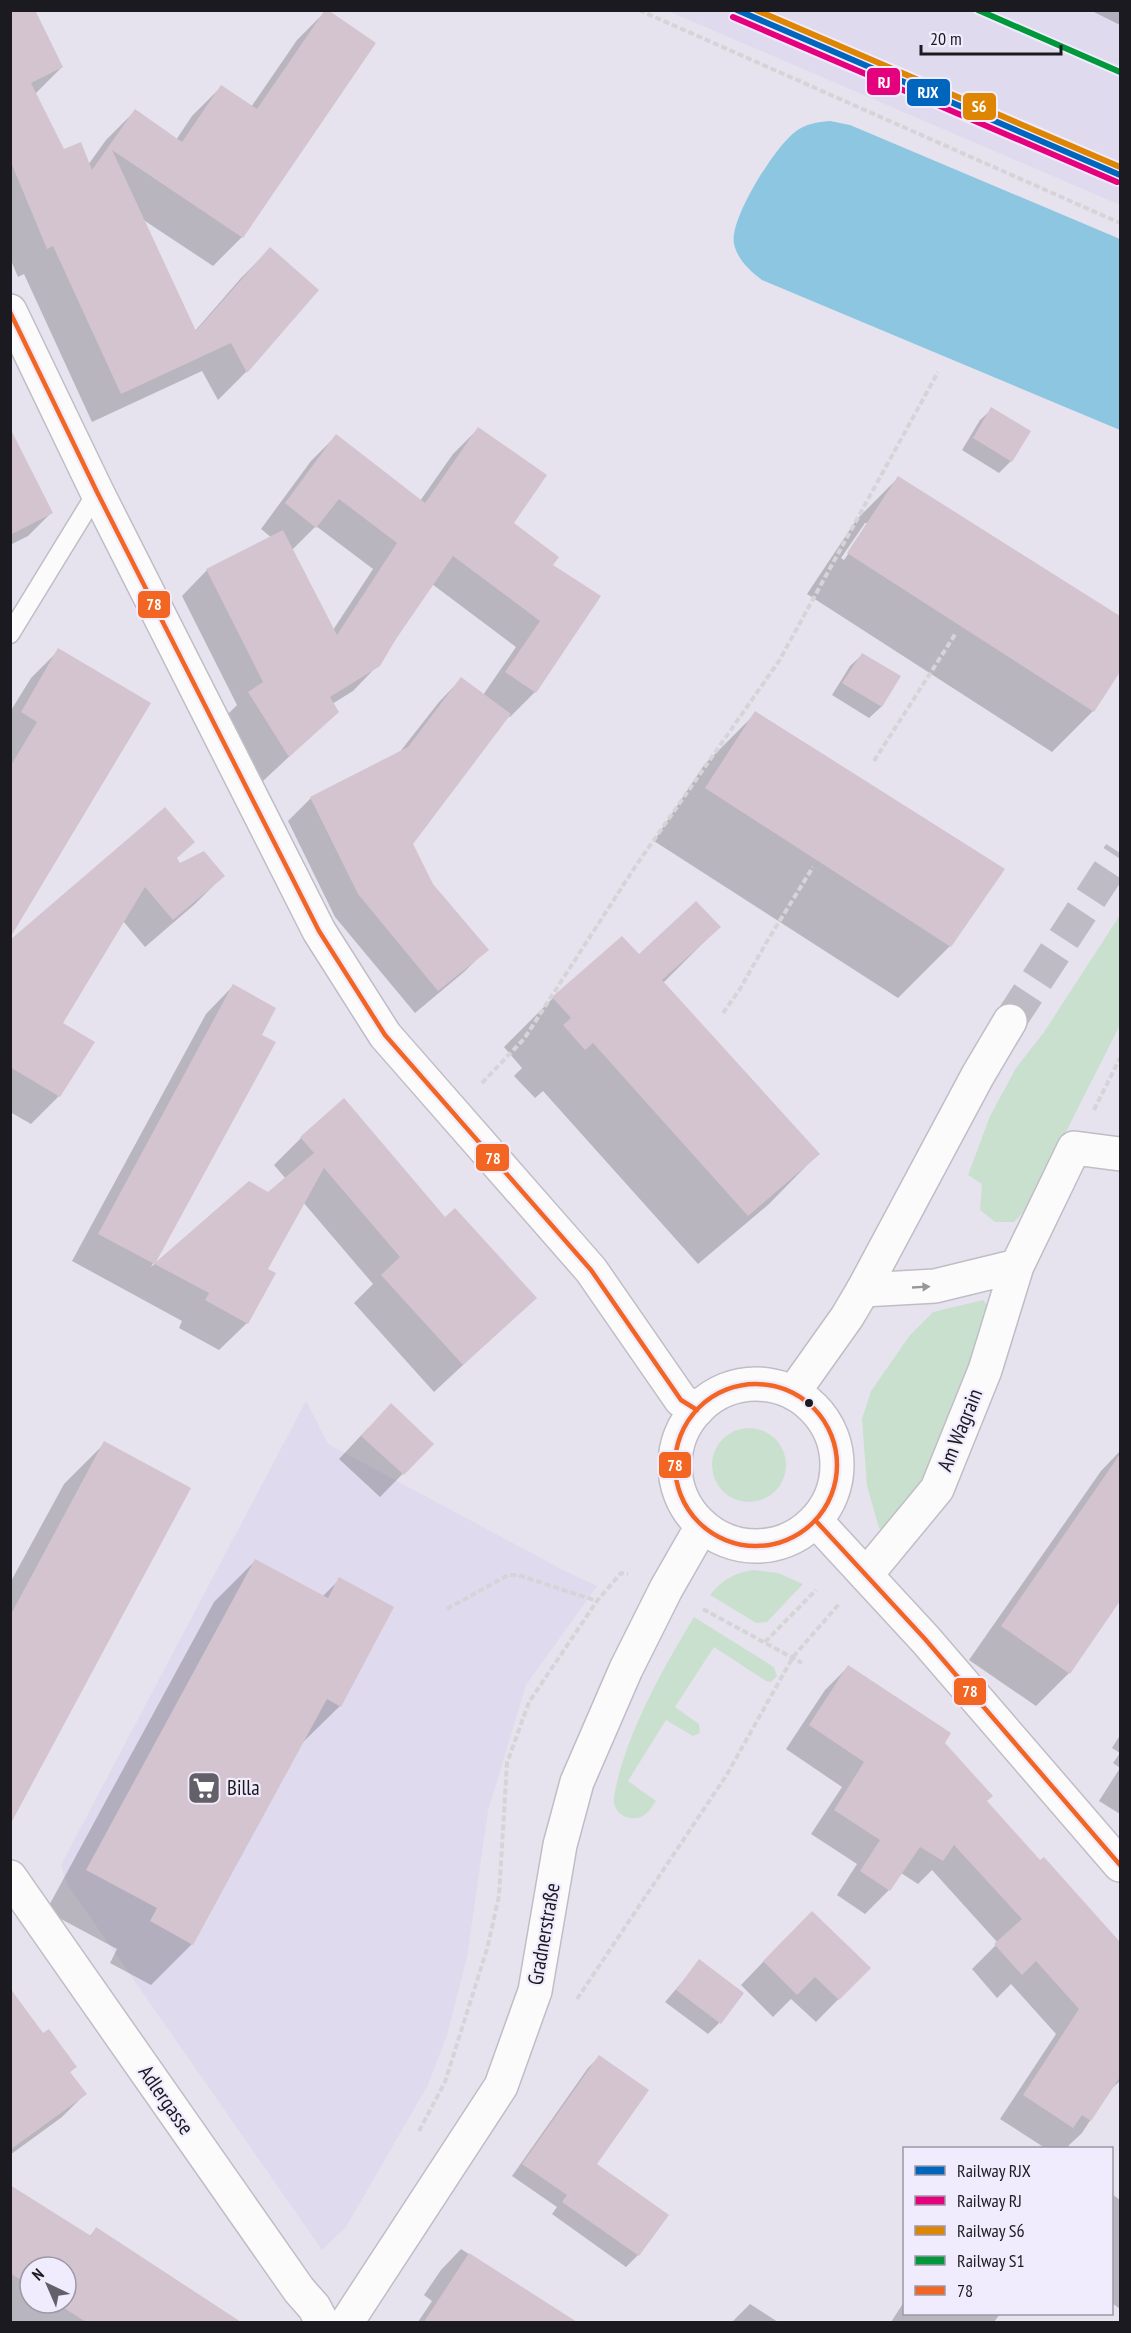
<svg xmlns="http://www.w3.org/2000/svg" width="1131" height="2333" viewBox="0 0 1131 2333" font-family="'PT Sans Narrow',sans-serif">
  <style>
    .built { fill: #dfdaed }
    .green { fill: #cae0ce }
    .water { fill: #8cc6e1 }
    .shadow { fill: #0003; fill-rule: evenodd }
    .building { fill: #d3c4d0 }
    .lines { fill: none; stroke-linecap: round; stroke-linejoin: round }
    .secondary-tunnel { stroke: #bebbc5; stroke-width: 33; stroke-dasharray: 33 16; stroke-linecap: butt }
    .service-casing { stroke: #c0bdc6; stroke-width: 21 }
    .minor-casing { stroke: #c0bdc6; stroke-width: 36 }
    .tertiary-casing { stroke: #c0bdc6; stroke-width: 36 }
    .secondary-casing { stroke: #c0bdc6; stroke-width: 36 }
    .path { stroke: #d5d4d7; stroke-width: 4; stroke-dasharray: 6 3; stroke-linecap: butt }
    .service { stroke: #fbfbfc; stroke-width: 18 }
    .minor { stroke: #fbfbfc; stroke-width: 33 }
    .tertiary { stroke: #fbfbfc; stroke-width: 33 }
    .secondary { stroke: #fbfbfc; stroke-width: 33 }
    .bus-1-casing { stroke: #f1ecfd; stroke-width: 9 }
    .bus-1 { stroke: #f26522; stroke-width: 4.5 }
    .rail-1-casing { stroke: #f1ecfd; stroke-width: 10 }
    .rail-2-casing { stroke: #f1ecfd; stroke-width: 10 }
    .rail-3-casing { stroke: #f1ecfd; stroke-width: 10 }
    .rail-4-casing { stroke: #f1ecfd; stroke-width: 10 }
    .rail-1 { stroke: #0065bd; stroke-width: 6 }
    .rail-2 { stroke: #e5007d; stroke-width: 6 }
    .rail-3 { stroke: #de8603; stroke-width: 6 }
    .rail-4 { stroke: #00983a; stroke-width: 6 }
    .oneway { fill: #979699 }
    .bus-dot { fill: #1c1a21; stroke: #f1ecfd; stroke-width: 2 }
    .labels { text-anchor: middle; stroke-width: 4.5; stroke-linejoin: round; paint-order: stroke }
    .street-label { font-size: 21px; fill: #1c1a21; stroke: #f1ecfd }
    .poi-label { font-size: 21px; fill: #1c1a21; stroke: #f1ecfd; text-anchor: start }
    .line-badge { stroke: #f1ecfd; stroke-width: 2 }
    .badge-label { font-size: 16px; text-anchor: middle; font-weight: bold; fill: #fff }
  </style>
  <rect width="100%" height="100%" fill="#e6e3ee"/>
  <path class="built" d="M 668,11 L 1120,11 L 1120,205 Z
    M 306,1401 L 328,1444 L 561,1569 L 597,1586 L 526,1685 L 488,1811 L 467,1957 L 447,2035 L 428,2085 L 346,2227 L 322,2250 L 67,1884 L 61,1865 Z"/>
  <path class="green" d="M 1120,915 L 1120,1025 L 1028,1207 L 1014,1222 L 995,1222 L 980,1210 L 982,1184 L 968,1175 L 990,1116 L 1016,1068 L 1044,1032 Z
    M 983,1300 L 991,1309 C 962,1384 941,1471 885,1531 L 879,1528 L 867,1486 L 862,1419 L 871,1391 L 910,1335 L 933,1312 Z
    M712 1465a37 37 0 1 1 74 0a37 37 0 1 1-74 0Z
    M 754,1570 L 778,1573 L 803,1584 L 767,1622 L 756,1623 L 710,1595 C 723,1579 734,1573 754,1570 Z
    M 694,1617 L 774,1667 L 777,1676 L 771,1682 L 766,1681 L 714,1647 L 675,1707 L 699,1724 L 700,1733 L 693,1736 L 666,1720 L 628,1781 L 656,1801 C 652,1807 648,1814 641,1817 C 627,1822 612,1812 614,1797 C 624,1737 663,1668 694,1617 Z"/>
  <path class="water" d="M 830,121 L 850,125 L 1120,239 L 1120,430 L 762,280 C 749,270 738,260 734,244 C 729,219 775,147 795,132 C 805,124 817,122 830,121 Z"/>
  <path class="shadow" d="M 1120,10 L 1120,25 L 1092,11 L 1092,10 Z
    M 326,11 L 374,44 L 242,237 L 213,266 L 142,219 L 195,331 L 241,278 L 270,249 L 246,372 L 218,400 L 202,371 L 92,422 L 24,274 L 18,277 L 10,258 L 10,29 L 62,67 L 35,94 L 63,151 L 88,165 L 106,140 L 135,111 L 176,140 L 192,116 L 221,87 L 251,107 L 297,40 Z
    M 992,409 L 1029,432 L 1011,461 L 999,473 L 962,450 L 980,420 Z
    M 478,429 L 512,524 L 551,565 L 535,692 L 510,717 L 508,716 L 412,843 L 432,884 L 487,949 L 464,972 L 415,1013 L 335,917 L 288,821 L 311,798 L 399,753 L 439,702 L 461,679 L 483,695 L 516,647 L 432,584 L 378,665 L 353,691 L 332,704 L 337,712 L 263,781 L 223,719 L 237,705 L 182,596 L 207,570 L 272,538 L 261,529 L 311,461 L 336,436 L 420,501 L 453,454 ZM 316,526 L 373,569 L 333,630 L 292,550 Z
    M 10,432 L 51,513 L 28,536 L 10,545 Z
    M 898,478 L 1120,618 L 1120,670 L 1093,711 L 1052,752 L 807,594 L 857,519 ZM 865,523 L 869,523 L 844,560 L 841,558 Z
    M 59,650 L 10,935 L 10,712 L 31,678 Z
    M 862,655 L 899,677 L 881,707 L 869,718 L 832,695 L 850,666 Z
    M 756,713 L 950,946 L 898,998 L 654,841 L 704,765 Z
    M 175,859 L 180,865 L 223,876 L 195,904 L 145,947 L 123,921 L 61,1023 L 59,1096 L 31,1124 L 10,1112 L 10,942 Z
    M 719,927 L 663,983 L 818,1154 L 769,1204 L 698,1264 L 543,1091 L 535,1098 L 514,1076 L 522,1068 L 504,1047 L 553,998 L 639,957 Z
    M 233,986 L 260,1035 L 274,1042 L 151,1267 L 249,1183 L 268,1194 L 286,1179 L 274,1165 L 301,1138 L 445,1219 L 535,1298 L 434,1392 L 354,1303 L 373,1284 L 303,1202 L 266,1270 L 247,1323 L 219,1350 L 179,1328 L 182,1321 L 72,1261 L 206,1014 Z
    M 368,1428 L 432,1444 L 380,1497 L 339,1459 Z
    M 105,1443 L 10,1803 L 10,1583 L 64,1484 Z
    M 1120,1451 L 1120,1599 L 1069,1673 L 1036,1706 L 969,1660 L 1101,1471 Z
    M 255,1561 L 322,1597 L 340,1579 L 340,1706 L 299,1746 L 192,1944 L 151,1985 L 110,1963 L 117,1949 L 46,1911 L 214,1602 Z
    M 849,1666 L 943,1743 L 985,1802 L 1120,1952 L 1120,2081 L 1110,2090 L 1082,2133 L 1066,2148 L 1045,2148 L 1000,2119 L 1056,2034 L 1011,1984 L 997,1998 L 972,1969 L 998,1943 L 932,1870 L 918,1884 L 901,1873 L 889,1890 L 865,1914 L 837,1895 L 857,1864 L 811,1834 L 842,1787 L 786,1749 L 825,1690 Z
    M 1120,1735 L 1120,1814 L 1099,1801 L 1120,1768 L 1113,1763 L 1120,1753 L 1112,1748 Z
    M 789,1935 L 869,1968 L 816,2022 L 791,1999 L 773,2017 L 741,1985 Z
    M 700,1961 L 719,2023 L 708,2034 L 665,2002 Z
    M 10,1990 L 43,2035 L 75,2067 L 69,2073 L 85,2094 L 62,2117 L 10,2155 Z
    M 599,2057 L 595,2165 L 667,2215 L 638,2255 L 626,2267 L 552,2214 L 557,2207 L 512,2176 L 588,2068 Z
    M 10,2187 L 89,2237 L 96,2229 L 209,2312 L 218,2322 L 10,2322 ZM 30,2267 L 66,2267 L 66,2303 L 30,2303 Z
    M 1112,2194 L 1120,2200 L 1120,2309 L 1112,2303 Z
    M 461,2249 L 537,2298 L 571,2322 L 418,2322 L 432,2301 L 424,2295 L 441,2270 Z
    M 904,2302 L 904,2314 L 1000,2314 L 994,2322 L 891,2322 Z
    M 750,2304 L 778,2322 L 732,2322 Z"/>
  <path class="building" d="M 10,10 L 35,10 L 63,67 L 31,83 L 64,149 L 81,142 L 92,170 L 135,109 L 182,142 L 221,85 L 257,109 L 325,10 L 328,10 L 376,43 L 243,238 L 112,150 L 196,331 L 270,247 L 319,290 L 247,373 L 231,343 L 121,394 L 53,246 L 47,249 L 10,160 Z
    M 991,407 L 1031,431 L 1012,462 L 973,438 Z
    M 478,427 L 547,475 L 514,523 L 559,557 L 553,565 L 601,596 L 536,693 L 505,672 L 540,621 L 453,556 L 396,639 L 380,666 L 330,697 L 339,712 L 289,757 L 248,692 L 263,682 L 206,569 L 283,530 L 337,635 L 397,543 L 339,499 L 316,528 L 285,503 L 336,434 L 425,503 Z
    M 10,428 L 53,513 L 10,535 Z
    M 898,476 L 1120,616 L 1120,672 L 1094,712 L 847,553 Z
    M 58,648 L 151,703 L 10,938 L 10,767 L 37,722 L 21,712 Z
    M 862,653 L 901,676 L 882,707 L 842,683 Z
    M 461,677 L 511,714 L 413,844 L 433,884 L 489,950 L 438,991 L 358,894 L 310,797 L 408,747 Z
    M 755,711 L 1005,869 L 951,947 L 705,788 Z
    M 165,807 L 195,842 L 177,858 L 180,863 L 204,851 L 225,876 L 173,920 L 145,887 L 63,1023 L 95,1042 L 60,1097 L 10,1067 L 10,940 Z
    M 696,901 L 721,927 L 662,980 L 820,1154 L 748,1216 L 593,1043 L 585,1050 L 563,1025 L 571,1018 L 552,997 L 622,936 L 639,954 Z
    M 233,984 L 276,1008 L 262,1035 L 276,1042 L 156,1262 L 249,1181 L 268,1192 L 314,1153 L 300,1137 L 344,1098 L 445,1217 L 455,1208 L 537,1298 L 463,1365 L 381,1275 L 400,1257 L 324,1168 L 268,1269 L 276,1273 L 248,1324 L 205,1300 L 209,1293 L 98,1234 Z
    M 391,1403 L 434,1444 L 404,1475 L 361,1436 Z
    M 104,1441 L 191,1488 L 10,1825 L 10,1616 Z
    M 1120,1454 L 1120,1601 L 1070,1674 L 1001,1626 Z
    M 255,1559 L 328,1598 L 339,1577 L 394,1607 L 341,1707 L 327,1699 L 193,1945 L 150,1921 L 157,1908 L 86,1870 Z
    M 848,1665 L 951,1733 L 945,1743 L 993,1796 L 987,1801 L 1040,1860 L 1044,1857 L 1120,1942 L 1120,2077 L 1091,2121 L 1082,2115 L 1073,2128 L 1023,2095 L 1079,2009 L 1036,1961 L 1022,1975 L 994,1944 L 1022,1919 L 954,1845 L 943,1861 L 920,1847 L 890,1891 L 860,1871 L 880,1840 L 834,1810 L 864,1762 L 809,1725 Z
    M 812,1911 L 871,1968 L 839,2000 L 815,1977 L 797,1995 L 763,1961 Z
    M 699,1959 L 744,1993 L 721,2024 L 676,1990 Z
    M 10,1988 L 43,2033 L 49,2029 L 77,2067 L 70,2072 L 87,2094 L 10,2150 Z
    M 599,2055 L 649,2090 L 597,2164 L 669,2215 L 639,2256 L 562,2202 L 567,2195 L 522,2164 Z
    M 10,2185 L 91,2236 L 96,2227 L 241,2322 L 86,2322 L 56,2303 L 66,2303 L 66,2267 L 30,2267 L 30,2286 L 10,2273 Z
    M 469,2253 L 577,2322 L 424,2322 Z"/>
  <g class="lines">
    <path class="secondary-tunnel" d="M 1010,1021 L 1120,853"/>
    <defs>
      <path id="service" d="M 10,634 L 97,492"/>
      <path id="minor" d="M 863,1290 L 935,1286 L 1017,1266
        M 866,1575 L 937,1489 L 985,1370 L 1017,1266 L 1074,1148 L 1120,1154
        M 10,1877 L 299,2290 L 314,2307 L 322,2322"/>
      <path id="tertiary" d="M 10,311 L 97,492 L 319,931 L 385,1035 L 591,1270 L 681,1400 L 697,1410"/>
      <path id="secondary" d="M675 1465a81 81 0 1 1 162 0a81 81 0 1 1-162 0Z
        M 793,1393 L 847,1317 L 863,1290 L 978,1075 L 1010,1021
        M 816,1521 L 925,1639 L 1120,1865
        M 347,2322 L 501,2086 L 535,1991 L 560,1845 L 577,1782 L 626,1669 L 666,1589 L 702,1526"/>
    </defs>
    <use href="#service" class="service-casing"/>
    <use href="#minor" class="minor-casing"/>
    <use href="#tertiary" class="tertiary-casing"/>
    <use href="#secondary" class="secondary-casing"/>
    <path class="path" d="M 639,10 L 1120,223
      M 874,761 L 956,633
      M 723,1013 L 740,989 L 766,943 L 813,867
      M 482,1083 L 524,1039 L 635,867 L 779,661 L 938,372
      M 1094,1110 L 1120,1058
      M 447,1609 L 508,1575 L 518,1575 L 597,1601
      M 703,1609 L 802,1663
      M 765,1642 L 816,1590
      M 577,1999 L 726,1776 L 793,1657 L 839,1604
      M 419,2131 L 445,2082 L 487,1949 L 499,1896 L 507,1763 L 529,1702 L 597,1601 L 621,1573 L 628,1574"/>
    <use href="#service" class="service"/>
    <use href="#minor" class="minor"/>
    <use href="#tertiary" class="tertiary"/>
    <use href="#secondary" class="secondary"/>
    <defs>
      <path id="bus-1" d="M 10,312 L 97,492 L 319,931 L 385,1035 L 591,1270 L 681,1400 L 697,1410
        M675 1465a81 81 0 1 1 162 0a81 81 0 1 1-162 0Z
        M 816,1521 L 925,1639 L 1120,1865"/>
    </defs>
    <use href="#bus-1" class="bus-1-casing"/>
    <use href="#bus-1" class="bus-1"/>
    <defs>
      <path id="rail-1" d="M 737,10 L 1120,175"/>
      <path id="rail-2" d="M 733,17 L 1117,182"/>
      <path id="rail-3" d="M 756,10 L 1120,167"/>
      <path id="rail-4" d="M 978,10 L 1120,72"/>
    </defs>
    <use href="#rail-1" class="rail-1-casing"/>
    <use href="#rail-2" class="rail-2-casing"/>
    <use href="#rail-3" class="rail-3-casing"/>
    <use href="#rail-4" class="rail-4-casing"/>
    <use href="#rail-1" class="rail-1"/>
    <use href="#rail-2" class="rail-2"/>
    <use href="#rail-3" class="rail-3"/>
    <use href="#rail-4" class="rail-4"/>
  </g>
  <defs><path id="oneway-solid" d="M-6-.8H1V-3.2L6.5 0L1 3.2V.8H-6Z" transform="scale(1.5)"/></defs>
  <use class="oneway" href="#oneway-solid" transform="translate(921 1287) rotate(-3)"/>
  <defs>
    <symbol id="supermarket-square" viewBox="-11 -11 22 22"><rect x="-9" y="-9" width="18" height="18" rx="4" fill="#636069" stroke="#f1ecfd"/><path d="M-6-5.5h2.5l.6 2H6L4.5 2H-2.5L-4.4-4H-6ZM-1.5 3.2a1.3 1.3 0 1 0 .1 0ZM3 3.2a1.3 1.3 0 1 0 .1 0Z" fill="#fff"/></symbol>
  </defs>
  <g fill-rule="evenodd">
    <use href="#supermarket-square" x="185" y="1769" width="38" height="38"/>
  </g>
  <circle class="bus-dot" cx="809" cy="1403" r="5"/>
  <g class="labels">
    <g class="street-label">
      <text transform="translate(960 1430) rotate(-68)" y="7">Am Wagrain</text>
      <text transform="translate(544 1934) rotate(-80)" y="7">Gradnerstraße</text>
      <text transform="translate(166 2100) rotate(55)" y="7">Adlergasse</text>
    </g>
    <g class="poi-label">
      <text x="227" y="1795">Billa</text>
    </g>
  </g>
  <g class="line-badge">
    <rect x="866" y="67" width="35" height="29" rx="6" fill="#e5007d"/>
    <rect x="906" y="78" width="45" height="29" rx="6" fill="#0065bd"/>
    <rect x="962" y="92" width="35" height="29" rx="6" fill="#de8603"/>
    <rect x="137" y="590" width="34" height="29" rx="6" fill="#f26522"/>
    <rect x="475" y="1143" width="35" height="29" rx="6" fill="#f26522"/>
    <rect x="658" y="1451" width="34" height="28" rx="6" fill="#f26522"/>
    <rect x="953" y="1677" width="34" height="29" rx="6" fill="#f26522"/>
  </g>
  <g class="badge-label">
    <text x="884" y="88">RJ</text>
    <text x="928" y="98">RJX</text>
    <text x="979" y="112">S6</text>
    <text x="154" y="610">78</text>
    <text x="493" y="1164">78</text>
    <text x="675" y="1471">78</text>
    <text x="970" y="1697">78</text>
  </g>
  <rect width="1131" height="2333" fill="none" stroke="#1c1a21" stroke-width="24"/>
  <rect x="903" y="2147" width="210" height="168" fill="#f1ecfd" stroke="#9c98a5" stroke-width="1.5"/>
  <rect x="915" y="2166" width="30" height="9" fill="#0065bd" stroke="#9c98a5" stroke-width="1.5"/>
  <text x="957" y="2177" font-size="18" fill="#1c1a21">Railway RJX</text>
  <rect x="915" y="2196" width="30" height="9" fill="#e5007d" stroke="#9c98a5" stroke-width="1.5"/>
  <text x="957" y="2207" font-size="18" fill="#1c1a21">Railway RJ</text>
  <rect x="915" y="2226" width="30" height="9" fill="#de8603" stroke="#9c98a5" stroke-width="1.5"/>
  <text x="957" y="2237" font-size="18" fill="#1c1a21">Railway S6</text>
  <rect x="915" y="2256" width="30" height="9" fill="#00983a" stroke="#9c98a5" stroke-width="1.5"/>
  <text x="957" y="2267" font-size="18" fill="#1c1a21">Railway S1</text>
  <rect x="915" y="2286" width="30" height="9" fill="#f26522" stroke="#9c98a5" stroke-width="1.5"/>
  <text x="957" y="2297" font-size="18" fill="#1c1a21">78</text>
  <g transform="translate(48 2285) rotate(316)"><circle r="28" fill="#f1ecfd" stroke="#9c98a5" stroke-width="1.5"/>
  <path d="M0-4.5L10 22L0 15L-10 22Z" fill="#636069"/>
  <text y="-9" font-size="16" font-weight="bold" text-anchor="middle" fill="#1c1a21">N</text>
  </g>
  <path d="M921 45v9h140v-9" fill="none" stroke="#1c1a21" stroke-width="3"/>
  <text x="930" y="45" font-size="18" fill="#1c1a21" stroke="#f1ecfd" stroke-width="4.5" paint-order="stroke">20 m</text>
</svg>
